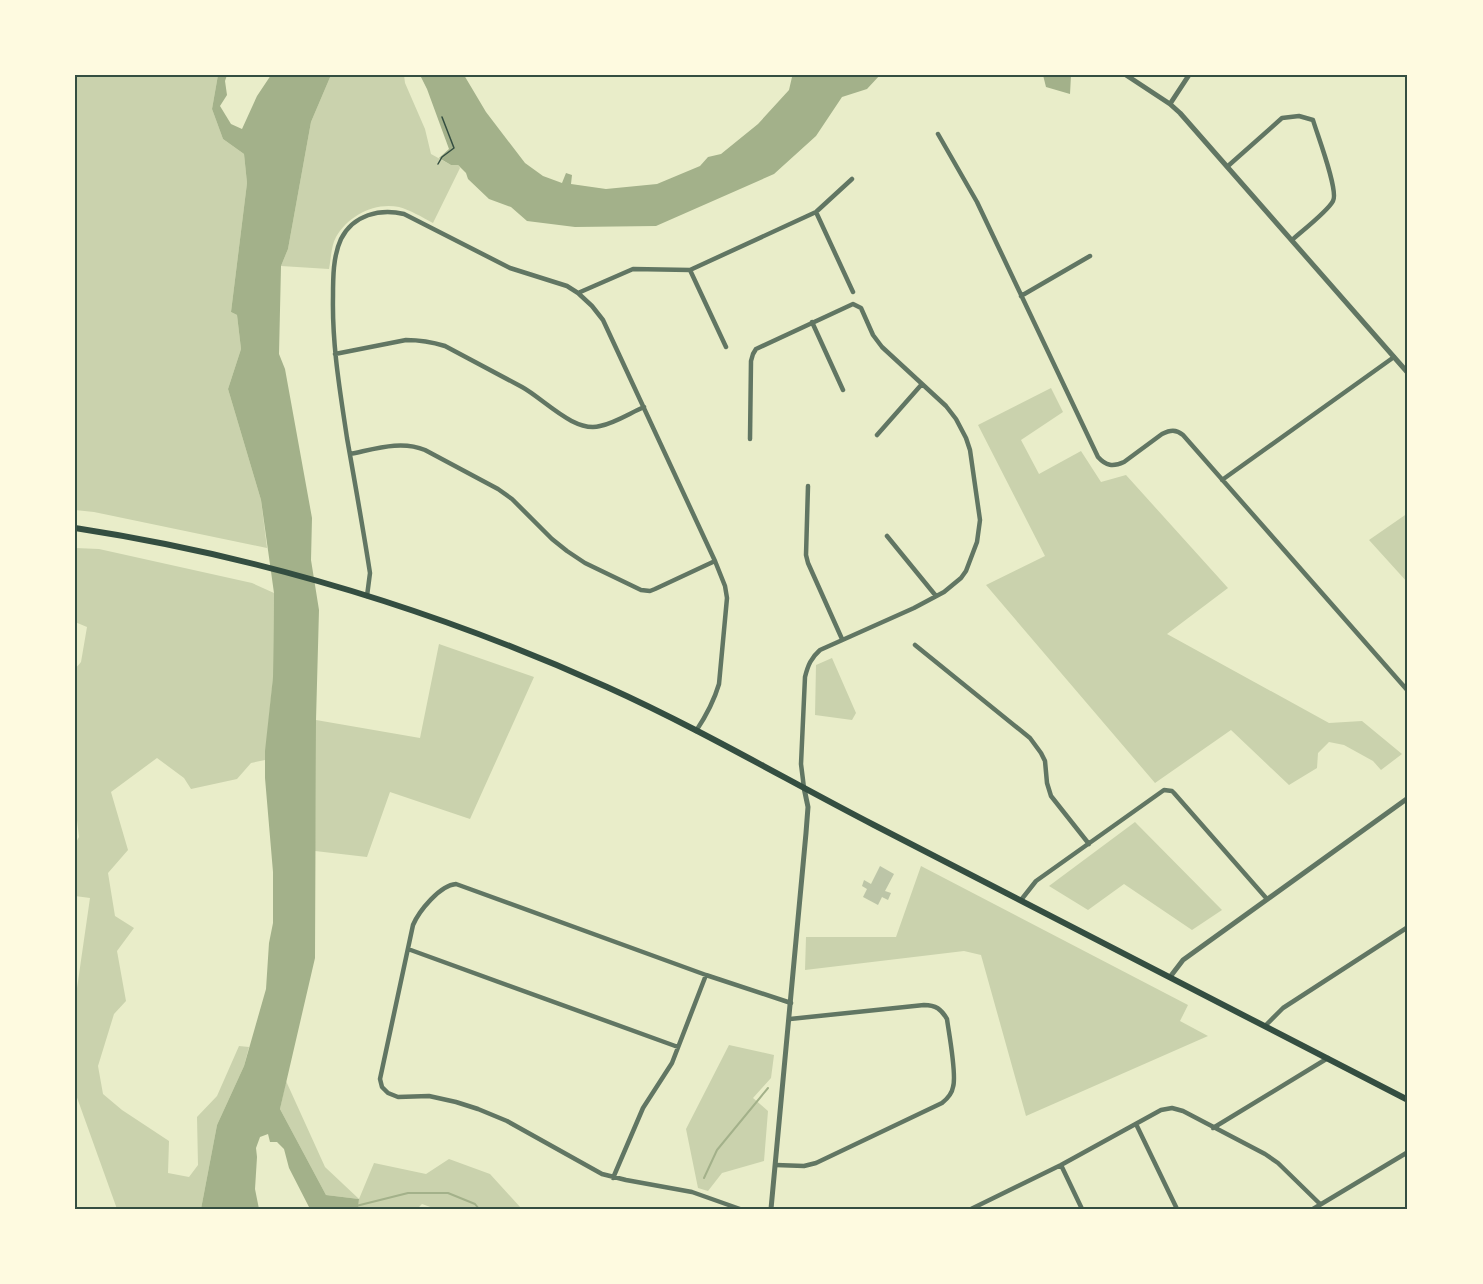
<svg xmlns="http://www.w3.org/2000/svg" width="1483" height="1284" viewBox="0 0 1483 1284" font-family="'DejaVu Sans',sans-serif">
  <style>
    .green { fill: #cad2ad }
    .water { fill: #a3b18a }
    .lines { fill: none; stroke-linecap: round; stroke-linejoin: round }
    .stream { stroke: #a3b18a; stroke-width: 2 }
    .building { fill: #bcc5a7 }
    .path { stroke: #344e41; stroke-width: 1.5 }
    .minor { stroke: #617663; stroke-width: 4.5 }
    .tertiary { stroke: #617663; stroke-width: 5 }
    .secondary { stroke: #344e41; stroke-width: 6 }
    .neatline { fill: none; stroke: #344e41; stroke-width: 2 }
  </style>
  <rect width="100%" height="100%" fill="#e9edc9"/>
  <path class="green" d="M 75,75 L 218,75 L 212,109 L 223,139 L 244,154 L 247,183 L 231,312 L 237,315 L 241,349 L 228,389 L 261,500 L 267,548 L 94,512 L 75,510 Z
    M 331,75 L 404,75 L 405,83 L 425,129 L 431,154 L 451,165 L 458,165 L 460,168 L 433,223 C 422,217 410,210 399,207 C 374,202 348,216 336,237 C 331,246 331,259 329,269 L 281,266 L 288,249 L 311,122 Z
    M 1051,388 L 1063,412 L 1021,440 L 1039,474 L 1081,451 L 1101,482 L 1126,475 L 1228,588 L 1167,634 L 1329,723 L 1362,721 L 1402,754 L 1381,770 L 1373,761 L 1344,745 L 1329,742 L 1318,753 L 1317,768 L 1289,785 L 1231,730 L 1155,783 L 986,585 L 1045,556 L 978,425 Z
    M 1408,513 L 1408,583 L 1369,540 Z
    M 75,548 L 99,549 L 252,583 L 274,593 L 273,678 L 265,760 L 251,763 L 237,779 L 191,789 L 184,778 L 157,758 L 111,792 L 128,850 L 108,873 L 115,916 L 134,928 L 117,951 L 126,1001 L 114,1014 L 98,1066 L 103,1094 L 122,1110 L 169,1141 L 168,1173 L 189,1177 L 198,1165 L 197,1117 L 217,1096 L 239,1046 L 249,1047 L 244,1066 L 217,1125 L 201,1209 L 117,1209 L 75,1092 L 75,1002 L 90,898 L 75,896 L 75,844 L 79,837 L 75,803 L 75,669 L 81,662 L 87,627 L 75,622 Z
    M 439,644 L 534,677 L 470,819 L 390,792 L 367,857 L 315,851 L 316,720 L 420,738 Z
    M 832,658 L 856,713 L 852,720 L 815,715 L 816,665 Z
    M 1135,822 L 1222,910 L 1192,930 L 1124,884 L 1088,910 L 1049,886 Z
    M 921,866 L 1188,1005 L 1180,1021 L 1208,1036 L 1026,1116 L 981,955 L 964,951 L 805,970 L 806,937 L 896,937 Z
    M 729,1045 L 774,1055 L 771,1078 L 753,1098 L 768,1111 L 764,1161 L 722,1173 L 708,1191 L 698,1188 L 686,1129 Z
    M 286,1081 L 325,1167 L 359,1199 L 374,1163 L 426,1174 L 449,1159 L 490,1174 L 521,1208 L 524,1209 L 436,1209 L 422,1204 L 417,1209 L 358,1209 L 359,1199 L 326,1195 L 280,1109 Z"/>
  <path class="water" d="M 218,75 L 227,75 L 225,81 L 227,95 L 220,106 L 231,124 L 242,129 L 257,96 L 271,75 L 331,75 L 311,122 L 288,249 L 281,266 L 279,354 L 285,369 L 312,518 L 311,560 L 319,610 L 316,720 L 315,958 L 280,1109 L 326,1195 L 359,1199 L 358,1209 L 310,1209 L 289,1168 L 284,1149 L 277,1142 L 270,1142 L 268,1134 L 260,1137 L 256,1148 L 257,1157 L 255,1189 L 259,1209 L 201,1209 L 217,1125 L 244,1066 L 266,989 L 269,943 L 273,923 L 273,872 L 265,778 L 265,751 L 273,677 L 274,593 L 261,500 L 228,389 L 241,349 L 237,315 L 231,312 L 247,183 L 244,154 L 223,139 L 212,109 Z
    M 420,75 L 464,75 L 486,112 L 525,163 L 543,176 L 562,183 L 566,173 L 572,175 L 571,184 L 606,189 L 657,184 L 700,166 L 708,157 L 721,154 L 758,124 L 789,90 L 792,77 L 796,75 L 880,75 L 867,89 L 842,97 L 816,136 L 774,174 L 656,226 L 575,227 L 527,221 L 511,207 L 489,199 L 468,179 L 466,173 L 458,165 L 451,165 L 439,158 L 449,149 L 427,89 Z
    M 1043,75 L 1071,75 L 1070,94 L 1046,87 Z"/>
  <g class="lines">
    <path class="stream" d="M 704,1178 L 717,1150 L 768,1088
      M 356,1206 L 408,1193 L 448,1193 L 475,1204 L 479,1209"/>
  </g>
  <path class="building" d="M 880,866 L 894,874 L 885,891 L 891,893 L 888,900 L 882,897 L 878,905 L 863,897 L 867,889 L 862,886 L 864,880 L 871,884 Z"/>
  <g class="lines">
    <path class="path" d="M 438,164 L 442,157 L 454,148 L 442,117"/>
    <path class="minor" d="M 938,134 L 977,202 L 1098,457 C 1106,466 1113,467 1124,462 L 1162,434 C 1170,430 1176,429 1183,435 L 1408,691
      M 1228,166 L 1282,118 L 1299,116 L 1313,120 C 1317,134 1339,191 1333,201 C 1328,211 1302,231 1292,240
      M 816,212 L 853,292
      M 690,270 L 726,347
      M 578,293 L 592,306 L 603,320 L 715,561 L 725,586 L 727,598 L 719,684 C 714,701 706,716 696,731
      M 1021,296 L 1090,256
      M 812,322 L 843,390
      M 335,354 L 406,340 C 420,340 432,342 445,346 L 522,387 C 544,399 574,433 600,426 C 615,423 630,413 644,407
      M 877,435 L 922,384
      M 750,439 L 751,361 L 753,354 L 756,349 L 853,304 L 861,308 L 873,335 L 882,347 L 946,406 L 956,419 L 966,438 L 970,450 L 980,520 L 977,542 L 966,571 L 961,578 L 944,592 L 914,608 L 820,650 C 811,658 808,665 805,677 L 801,764 L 804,788
      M 350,454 C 375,449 401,440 425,450 L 498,489 L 512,499 L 552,539 L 567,551 L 585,563 L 641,590 L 650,591 L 655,589 L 715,561
      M 1222,480 L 1394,357
      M 808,486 L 806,555 L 808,563 L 842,639
      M 887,536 L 936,596
      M 367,596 L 370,573 C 363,528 355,483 347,438 C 340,391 332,345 333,297 C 333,278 333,256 341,239 C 353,215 380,208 404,214 L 510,268 L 567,286 L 578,293 L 633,269 L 690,270 L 816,212 L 852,179
      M 915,645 L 1030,738 L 1041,753 L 1045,761 L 1047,783 L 1051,796 L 1089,844
      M 1021,900 L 1036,881 L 1164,790 L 1172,791 L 1174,793 L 1267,899
      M 408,949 L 678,1047
      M 1265,1026 L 1283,1008 L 1408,927
      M 1136,1124 L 1177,1209
      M 1213,1128 L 1328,1058
      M 776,1165 L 804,1166 L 816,1163 L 942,1103 C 947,1099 952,1094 953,1087 C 957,1075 949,1034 947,1019 C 941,1009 936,1005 924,1005 L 790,1019
      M 1061,1165 L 1082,1209
      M 613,1178 L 643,1108 L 672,1063 L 706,975
      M 740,1209 L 692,1192 L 626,1180 L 602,1174 L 507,1121 L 478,1109 L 456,1102 L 429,1096 L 398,1097 L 388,1093 L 382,1087 L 380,1079 L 413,925 C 419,911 440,885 456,884 L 706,975 L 791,1003
      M 971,1209 L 1061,1165 L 1161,1110 L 1172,1108 L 1183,1111 L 1265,1154 L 1278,1163 L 1320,1204
      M 1313,1209 L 1408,1152"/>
    <path class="tertiary" d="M 1126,75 L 1170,104 L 1180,113 L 1408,373
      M 1170,104 L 1189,75
      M 1170,977 L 1183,960 L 1408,798
      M 771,1209 L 806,833 L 808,807 L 804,788"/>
    <path class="secondary" d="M 75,528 C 258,556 438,611 607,687 C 698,728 785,779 874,825 C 1052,916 1230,1008 1408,1100"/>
  </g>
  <rect width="1483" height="1284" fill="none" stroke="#fefae0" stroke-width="153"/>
  <rect x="76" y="76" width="1330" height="1132" class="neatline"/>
</svg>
